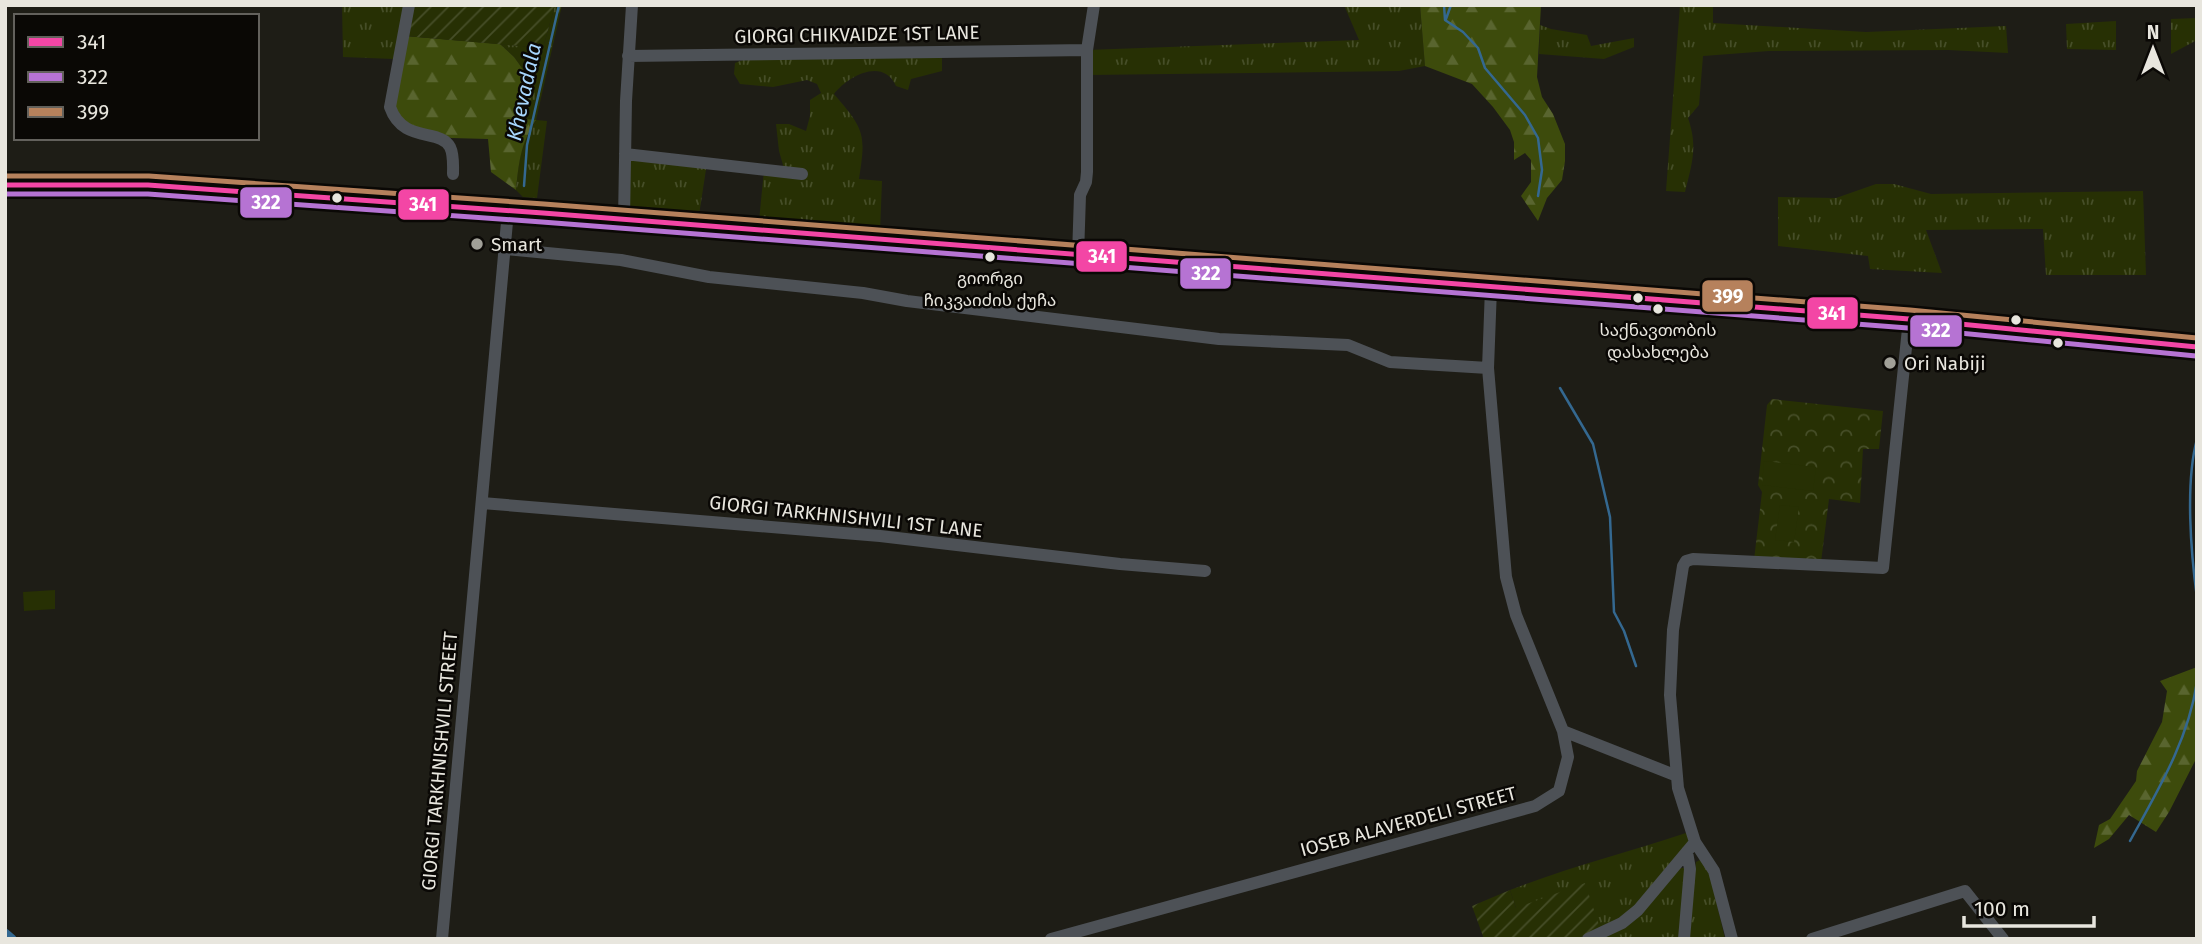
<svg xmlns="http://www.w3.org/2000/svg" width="2202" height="944" viewBox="0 0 2202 944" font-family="'Fira Sans','Noto Sans Georgian',sans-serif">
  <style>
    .grass { fill: url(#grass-tufts) }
    .forest { fill: url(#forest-firs) }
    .park { fill: url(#park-crowns) }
    .garden { fill: url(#garden-furrows) }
    .pitch { fill: #273004 }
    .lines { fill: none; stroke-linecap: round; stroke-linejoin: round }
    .stream { stroke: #346890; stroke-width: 2.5 }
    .canal { stroke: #346890; stroke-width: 9 }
    .minor { stroke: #4d5156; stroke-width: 12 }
    .highway { stroke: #52565d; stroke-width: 19 }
    .bus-1-casing { stroke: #0a0805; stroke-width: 10 }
    .bus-2-casing { stroke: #0a0805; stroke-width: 10 }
    .bus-3-casing { stroke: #0a0805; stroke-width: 10 }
    .bus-1 { stroke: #f346a5; stroke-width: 5 }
    .bus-2 { stroke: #b673d3; stroke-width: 5 }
    .bus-3 { stroke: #b6815c; stroke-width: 5 }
    .bus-dot { fill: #e8e6de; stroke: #0a0805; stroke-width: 2.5 }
    .poi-dot { fill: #a1a098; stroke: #0a0805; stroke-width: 2.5 }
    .labels { text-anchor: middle; stroke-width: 5; stroke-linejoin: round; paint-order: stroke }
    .bus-label { font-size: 17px; fill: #e8e6de; stroke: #0a0805 }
    .street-label { font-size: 19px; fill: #e8e6de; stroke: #0a0805 }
    .poi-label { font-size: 19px; fill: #e8e6de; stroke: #0a0805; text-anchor: start }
    .water-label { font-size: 21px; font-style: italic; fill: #a7d6fd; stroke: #0a0805 }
    .line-badge { stroke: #0a0805; stroke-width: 2.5 }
    .badge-label { font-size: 19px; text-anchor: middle; font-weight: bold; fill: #fff }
  </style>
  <defs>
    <pattern id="grass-tufts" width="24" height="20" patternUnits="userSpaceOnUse" patternTransform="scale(1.75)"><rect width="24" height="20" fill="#273004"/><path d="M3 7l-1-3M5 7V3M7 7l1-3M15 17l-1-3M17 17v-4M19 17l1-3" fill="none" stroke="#464e28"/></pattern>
    <pattern id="forest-firs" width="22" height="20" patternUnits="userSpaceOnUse" patternTransform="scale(1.75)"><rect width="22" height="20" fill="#3d4b0c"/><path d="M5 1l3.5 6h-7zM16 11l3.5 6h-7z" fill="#59652f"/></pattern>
    <pattern id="park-crowns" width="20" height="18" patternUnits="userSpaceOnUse" patternTransform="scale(1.75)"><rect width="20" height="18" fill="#273004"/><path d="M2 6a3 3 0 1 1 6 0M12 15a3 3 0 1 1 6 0" fill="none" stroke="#464e28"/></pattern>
    <pattern id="garden-furrows" width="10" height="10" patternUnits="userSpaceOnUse" patternTransform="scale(1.75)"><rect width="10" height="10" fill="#273004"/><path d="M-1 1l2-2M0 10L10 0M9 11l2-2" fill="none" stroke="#464e28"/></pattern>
  </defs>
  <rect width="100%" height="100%" fill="#1e1d16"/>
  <path class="grass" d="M 342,5 L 405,5 L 394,59 L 343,57 Z
    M 555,5 L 562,5 L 536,120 L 547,121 L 537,198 L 523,197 L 516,190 C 519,162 519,145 536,121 L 526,119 L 532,82 L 514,57 L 500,44 L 543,48 Z
    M 1344,5 L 1420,5 L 1425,66 L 1399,71 L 1087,75 L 1087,50 L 1359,40 Z
    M 1680,5 L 1713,5 L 1713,23 L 1866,32 L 2006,26 L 2008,53 L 1948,50 L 1769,51 L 1703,56 L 1699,105 L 1688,118 C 1698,147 1692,163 1685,192 L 1666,191 Z
    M 2197,18 L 2197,40 L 2171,54 L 2171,19 Z
    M 2116,21 L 2116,50 L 2067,49 L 2066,24 Z
    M 1540,25 L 1551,29 L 1587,35 L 1591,46 L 1634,38 L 1634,47 L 1604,59 L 1539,54 Z
    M 942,52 L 942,71 L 911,79 L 908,90 L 896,86 C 883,57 848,76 834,94 C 865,130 866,134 859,179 L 882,181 L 880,232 L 759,221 L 764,170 L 785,172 L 779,151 L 776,124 L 789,124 L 806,131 L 810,116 L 810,100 L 821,93 L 817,84 L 807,80 L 773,87 L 740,84 L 734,74 L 735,63 L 758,54 Z
    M 625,154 L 707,163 L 699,215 L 624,208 Z
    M 1876,184 L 1894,184 L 1931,194 L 2143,191 L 2146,275 L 2046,275 L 2043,229 L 1926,230 L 1942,273 L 1870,269 L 1868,256 L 1778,246 L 1778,197 L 1836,198 Z
    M 1689,832 L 1690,840 L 1632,911 L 1600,928 L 1516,908 L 1510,890 C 1569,867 1629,852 1689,832 Z
    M 1700,860 L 1708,866 L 1725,939 L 1687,939 L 1696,862 Z
    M 1679,868 L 1685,868 L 1679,939 L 1597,939 Z"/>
  <path class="forest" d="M 1420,5 L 1541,5 L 1537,77 L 1542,97 L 1553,114 L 1565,144 L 1565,161 L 1562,180 L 1547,198 L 1538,221 L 1521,196 L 1531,182 L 1531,160 L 1525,153 L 1514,160 L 1514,142 L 1510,130 L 1493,107 L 1472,84 L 1425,66 Z
    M 405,36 L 500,44 L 514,57 L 532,82 L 526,119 L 536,120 C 520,145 519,162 516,190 L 491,172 L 488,139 L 451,138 L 404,123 L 395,106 Z
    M 2197,667 L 2197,757 L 2169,812 L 2156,832 L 2129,815 L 2109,839 L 2094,848 L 2099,825 L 2110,819 L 2136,781 L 2137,771 L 2162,722 L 2167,691 L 2160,681 Z"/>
  <path class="park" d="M 1772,399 L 1883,411 L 1879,449 L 1863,449 L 1860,503 L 1829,499 L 1821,562 L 1754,560 L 1762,492 L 1758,485 L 1767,405 Z"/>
  <path class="garden" d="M 412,5 L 555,5 L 543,48 L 405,36 Z
    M 1585,883 L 1600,928 L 1577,939 L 1484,939 L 1472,906 L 1510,890 L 1516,908 Z"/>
  <path class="pitch" d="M 1764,461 L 1816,467 L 1813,491 L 1762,485 Z
    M 1780,505 L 1799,507 L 1794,542 L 1775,540 Z
    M 55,590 L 55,609 L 24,611 L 23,592 Z"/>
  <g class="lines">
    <path class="stream" d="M 1444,5 L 1445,20 L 1463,32 L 1478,48 L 1485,68 L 1525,115 L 1538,138 L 1542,170 L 1538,196
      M 1446,19 L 1451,5
      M 524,186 L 527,145 L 559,5
      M 1560,388 L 1593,444 L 1610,517 L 1614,612 L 1624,631 L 1636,666
      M 2197,439 C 2185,483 2191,554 2197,598
      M 2130,841 C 2158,790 2188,741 2197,682"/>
    <path class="canal" d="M 5,933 L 12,939"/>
    <path class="minor" d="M 409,5 L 390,107 C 403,144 440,128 450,147 C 454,155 453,166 453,174
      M 628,56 L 1087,50
      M 625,154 L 802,174
      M 624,220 L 626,101 L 632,5
      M 505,249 L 621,260 L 709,277 L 863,293 L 907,301 L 1219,339 L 1348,345 L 1390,362 L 1488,368
      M 1078,256 L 1080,195 L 1086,182 L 1087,172 L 1087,50 L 1094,5
      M 482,503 L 880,536 L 1120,564 L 1205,571
      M 1563,731 L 1677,776
      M 442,939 L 508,211
      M 1051,939 L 1535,806 L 1559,791 L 1568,757 L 1563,731 L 1516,615 L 1506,577 L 1488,368 L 1491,288
      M 1588,939 L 1622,923 L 1638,910 L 1695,842
      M 1684,939 L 1690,869 L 1687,852
      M 1732,939 L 1714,871 L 1695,842 L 1678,788 L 1670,695 L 1673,630 L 1683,566 L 1686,561 L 1693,559 L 1883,568 L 1909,319
      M 1812,939 L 1965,891 L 2003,939"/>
    <path class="highway" d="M 5,185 L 148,185 L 543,213 L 1909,319 L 2197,347"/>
    <defs>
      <path id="bus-1" d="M 5,185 L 148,185 L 543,213 L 1909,319 L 2197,347"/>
      <path id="bus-2" d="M 5,194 L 148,194 L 542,222 L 1908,328 L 2196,356"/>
      <path id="bus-3" d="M 5,176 L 149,176 L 544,204 L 1910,310 L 2197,338"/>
    </defs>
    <use href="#bus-1" class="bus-1-casing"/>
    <use href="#bus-2" class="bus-2-casing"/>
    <use href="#bus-3" class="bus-3-casing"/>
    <use href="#bus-1" class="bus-1"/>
    <use href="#bus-2" class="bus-2"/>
    <use href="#bus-3" class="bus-3"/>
  </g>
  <g class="bus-dot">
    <circle cx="337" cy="198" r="6"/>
    <circle cx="990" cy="257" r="6"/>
    <circle cx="1638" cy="298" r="6"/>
    <circle cx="1658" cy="309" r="6"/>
    <circle cx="2016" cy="320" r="6"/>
    <circle cx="2058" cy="343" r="6"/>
  </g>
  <g class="poi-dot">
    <circle cx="477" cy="244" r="7"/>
    <circle cx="1890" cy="363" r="7"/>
  </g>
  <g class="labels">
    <g class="bus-label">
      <text x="990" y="284">გიორგი<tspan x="990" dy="22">ჩიკვაიძის ქუჩა</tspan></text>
      <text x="1658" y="336">საქნავთობის<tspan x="1658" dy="22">დასახლება</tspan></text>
    </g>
    <g class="street-label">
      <text transform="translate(857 34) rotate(-1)" y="7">GIORGI CHIKVAIDZE 1ST LANE</text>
      <text transform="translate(846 516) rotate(6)" y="7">GIORGI TARKHNISHVILI 1ST LANE</text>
      <text transform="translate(439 761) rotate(-85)" y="7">GIORGI TARKHNISHVILI STREET</text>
      <text transform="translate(1408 821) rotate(-15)" y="7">IOSEB ALAVERDELI STREET</text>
    </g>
    <g class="poi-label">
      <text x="491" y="251">Smart</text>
      <text x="1904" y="370">Ori Nabiji</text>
    </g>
    <g class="water-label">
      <text transform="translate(524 92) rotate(-78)" y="7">Khevadala</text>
    </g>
  </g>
  <g class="line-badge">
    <rect x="239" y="186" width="54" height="33" rx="7" fill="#b673d3"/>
    <rect x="397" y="188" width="53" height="33" rx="7" fill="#f346a5"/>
    <rect x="1075" y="240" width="53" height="33" rx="7" fill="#f346a5"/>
    <rect x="1179" y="257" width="53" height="33" rx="7" fill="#b673d3"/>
    <rect x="1701" y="279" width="53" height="34" rx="7" fill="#b6815c"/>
    <rect x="1806" y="296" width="53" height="34" rx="7" fill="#f346a5"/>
    <rect x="1909" y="314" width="54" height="34" rx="7" fill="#b673d3"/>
  </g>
  <g class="badge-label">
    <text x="266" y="209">322</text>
    <text x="423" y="211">341</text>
    <text x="1102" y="263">341</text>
    <text x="1206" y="280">322</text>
    <text x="1728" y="303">399</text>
    <text x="1832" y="320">341</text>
    <text x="1936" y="337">322</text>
  </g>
  <rect width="2202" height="944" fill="none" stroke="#e8e6de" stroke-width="14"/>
  <rect x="14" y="14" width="245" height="126" fill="#0a0805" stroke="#63615c" stroke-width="2"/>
  <rect x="28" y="37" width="35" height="10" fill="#f346a5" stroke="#63615c" stroke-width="2"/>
  <text x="77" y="49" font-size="21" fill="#e8e6de">341</text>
  <rect x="28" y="72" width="35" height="10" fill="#b673d3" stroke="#63615c" stroke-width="2"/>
  <text x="77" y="84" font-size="21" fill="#e8e6de">322</text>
  <rect x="28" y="107" width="35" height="10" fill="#b6815c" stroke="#63615c" stroke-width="2"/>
  <text x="77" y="119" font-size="21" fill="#e8e6de">399</text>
  <g transform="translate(2153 49)" stroke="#0a0805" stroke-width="5" paint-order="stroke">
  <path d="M0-5L12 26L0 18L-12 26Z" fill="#e8e6de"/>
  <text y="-10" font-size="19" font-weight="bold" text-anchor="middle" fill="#e8e6de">N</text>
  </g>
  <path d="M1964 916v10h130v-10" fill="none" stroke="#e8e6de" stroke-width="3.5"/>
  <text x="1974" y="916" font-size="21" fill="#e8e6de" stroke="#0a0805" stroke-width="5" paint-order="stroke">100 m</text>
</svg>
